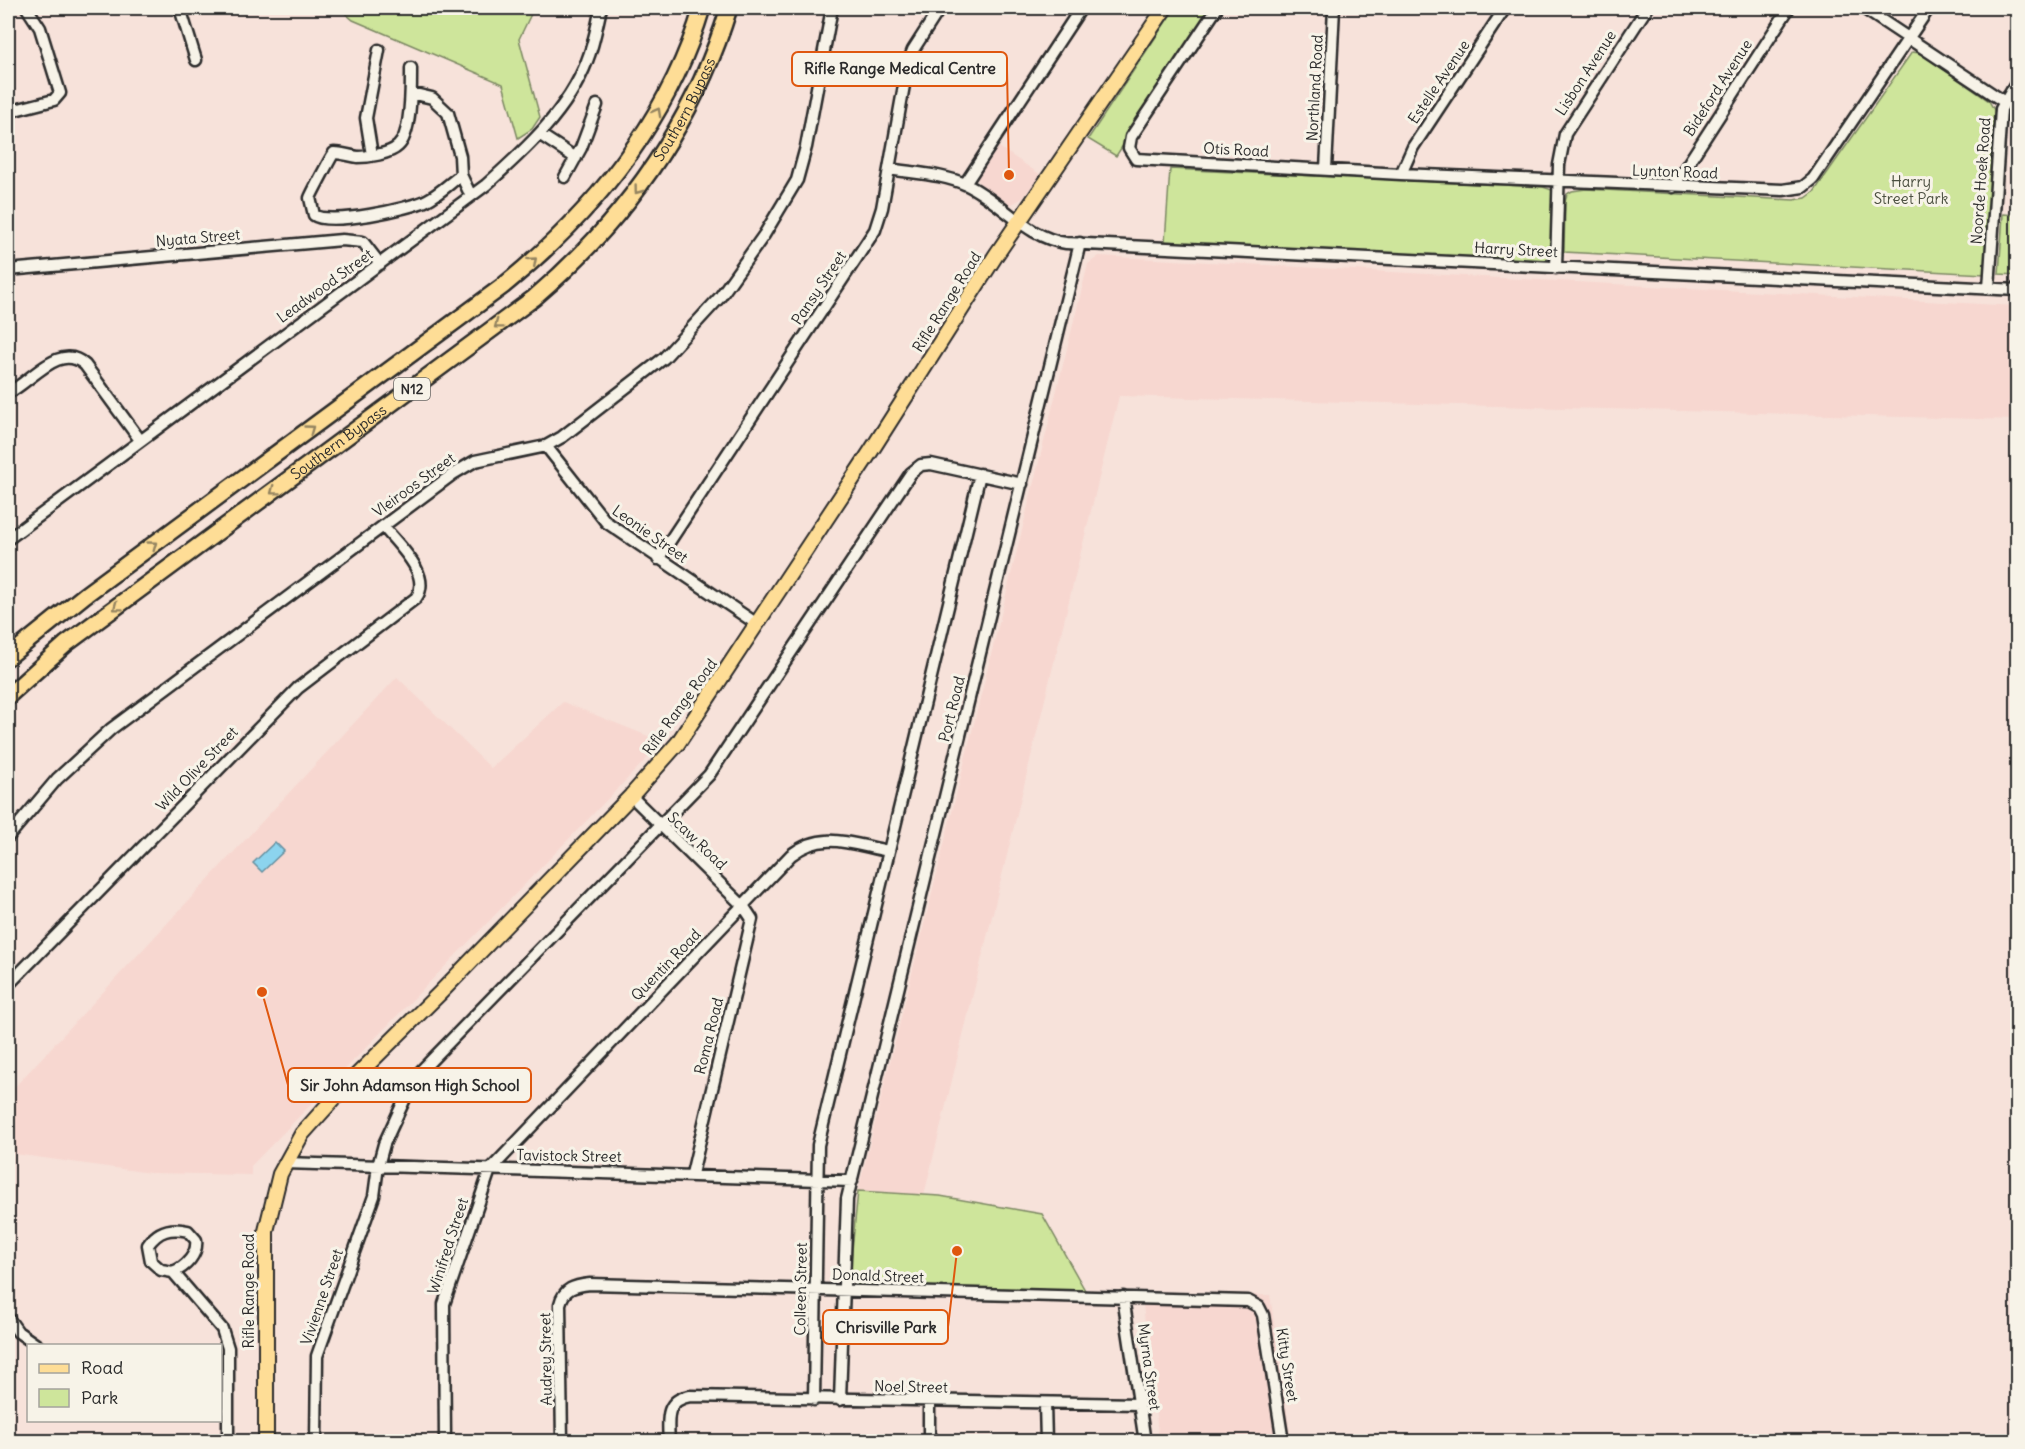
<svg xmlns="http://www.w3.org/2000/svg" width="2025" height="1449" viewBox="0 0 2025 1449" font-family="Delius,sans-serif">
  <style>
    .built { fill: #f7d7d0 }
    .green { fill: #cee59b; stroke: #7c8863; stroke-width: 1.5 }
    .water { fill: #8cd4ee; stroke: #6590a0; stroke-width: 1.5 }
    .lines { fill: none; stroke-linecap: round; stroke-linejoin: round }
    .minor-casing { stroke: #2b2b2b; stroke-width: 15 }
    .major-casing { stroke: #2b2b2b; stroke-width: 18 }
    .highway-casing { stroke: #2b2b2b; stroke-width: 20 }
    .minor { stroke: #f7f3e8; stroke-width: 10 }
    .major { stroke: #fedd96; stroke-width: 14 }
    .highway { stroke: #fedd96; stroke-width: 15 }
    .oneway { stroke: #948460 }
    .labels { text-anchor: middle; stroke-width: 6; stroke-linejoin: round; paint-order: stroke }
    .shield { fill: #f7f3e8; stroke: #686764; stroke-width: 1.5 }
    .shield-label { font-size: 14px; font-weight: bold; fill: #2b2b2b }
    .street-label { font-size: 15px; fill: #2b2b2b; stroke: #f7f3e8 }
    .park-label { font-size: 15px; fill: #4c5041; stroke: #f7f3e8 }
    .leader { fill: none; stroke: #df570e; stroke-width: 2 }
    .callout-dot { fill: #df570e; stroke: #f7f3e8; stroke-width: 2 }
    .callout { fill: #f7f3e8; stroke: #df570e; stroke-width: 2 }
    .callout-label { font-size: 16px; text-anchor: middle; font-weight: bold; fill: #2b2b2b }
  </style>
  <rect width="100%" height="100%" fill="#f7e2da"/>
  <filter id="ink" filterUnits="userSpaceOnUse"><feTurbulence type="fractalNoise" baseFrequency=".0167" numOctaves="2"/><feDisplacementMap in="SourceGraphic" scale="12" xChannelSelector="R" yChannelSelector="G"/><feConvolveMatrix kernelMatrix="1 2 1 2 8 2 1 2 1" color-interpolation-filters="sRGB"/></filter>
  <g filter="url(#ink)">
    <path class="built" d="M 996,145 L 1041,175 L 1023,198 L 1010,205 L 979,184 L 977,176 Z
      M 1099,256 L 2017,306 L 2017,420 L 1119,396 L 924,1195 L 858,1191 L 1088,264 Z
      M 397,677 L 491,768 L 563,702 L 663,742 L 251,1166 L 251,1175 L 150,1173 L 8,1153 L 8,1094 Z
      M 1270,1295 L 1291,1441 L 1159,1441 L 1142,1297 Z"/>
    <path class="green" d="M 339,8 L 540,8 L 532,12 L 519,39 L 540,117 L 532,129 L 518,138 L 503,84 L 353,20 Z
      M 1175,8 L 1213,8 L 1116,156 L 1088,139 Z
      M 1912,52 L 1920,53 L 1989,101 L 1994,110 L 1985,274 L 1564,252 L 1565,202 L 1567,194 L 1572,191 L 1586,189 L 1794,200 L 1806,198 L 1814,192 Z
      M 1170,169 L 1543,187 L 1552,190 L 1554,197 L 1552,251 L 1546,261 L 1541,263 L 1165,242 Z
      M 2003,214 L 2017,215 L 2017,275 L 1999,274 Z
      M 858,1191 L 940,1196 L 1042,1214 L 1086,1292 L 856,1284 L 852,1280 L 850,1270 Z"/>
    <path class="water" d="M 275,842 L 284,851 L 262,872 L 253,863 Z"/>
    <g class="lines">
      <defs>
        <path id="minor" d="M 180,8 L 196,60
          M 1217,8 L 1131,137 L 1129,148 L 1136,159 L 1401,174 L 1783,190 L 1803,187 L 1813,179 L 1929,8
          M 1863,8 L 2003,101
          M 411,68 C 411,86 412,134 398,146 C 390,154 368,157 358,157 C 350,156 342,153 334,153 C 332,155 312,193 310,198 L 314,215 C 328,226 410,209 427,200 C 439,194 450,183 461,175
          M 411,93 L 432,98 L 448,113 L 460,156 L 461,175 L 471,196
          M 11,111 L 54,100 L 60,93 L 40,28 L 27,8
          M 539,134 L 576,158
          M 372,155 L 366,118 L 379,50
          M 889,169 C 913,173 944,174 967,185 C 1002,202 1027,238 1066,243 L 2018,290
          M 1326,169 L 1334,8
          M 1401,174 L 1413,147 L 1505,8
          M 565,177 L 581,148 L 597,105
          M 965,184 L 1081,8
          M 1673,187 L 1789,8
          M 1556,268 L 1559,165 L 1565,134 L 1647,8
          M 8,270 L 342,240 L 363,242 L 380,264
          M 1989,288 L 2001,109 L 2018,80
          M 8,393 C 31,382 60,341 85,365 L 140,440
          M 546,446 L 606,522 L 757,624
          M 8,539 L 486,185 C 525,150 568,111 587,61 C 594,44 597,25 601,8
          M 658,559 L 875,230 L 882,208 L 908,63 L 913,50 L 940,8
          M 631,796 L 744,907 L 752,919 L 692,1174
          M 8,837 L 57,779 L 111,729 L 453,474 L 475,461 L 546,446 L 562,437 L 664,358 L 720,297 L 764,235 L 797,180 L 806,147 L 832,8
          M 8,985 L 298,688 L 416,598 C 433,575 397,544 383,526
          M 285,1163 L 852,1181
          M 173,1272 C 186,1267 198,1254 196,1240 L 188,1231 C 171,1227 158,1230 148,1245 L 151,1261 L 161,1270 L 173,1272 L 222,1329 L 228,1348 L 228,1442
          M 1123,1297 L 1145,1442
          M 8,1318 L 18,1332 L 38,1346
          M 814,1400 L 818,1145 L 980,474
          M 840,1400 L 847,1199 L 1080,243
          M 929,1402 L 929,1442
          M 1045,1403 L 1046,1442
          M 316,1442 L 317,1356 L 374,1196 L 378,1166 L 384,1144 L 415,1077 L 709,775 L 911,473 L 921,465 L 931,464 L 1022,484
          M 445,1442 L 444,1304 L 490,1170 L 791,855 C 823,830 851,844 888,851
          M 562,1442 L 560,1304 C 564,1288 574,1286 590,1284 L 1248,1301 L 1259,1307 L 1263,1315 L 1283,1442
          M 669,1442 C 668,1421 664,1400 690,1396 L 1139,1404"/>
        <path id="major" d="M 266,1442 L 266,1231 L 280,1174 L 302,1134 L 337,1095 L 440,993 L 631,796 L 678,743 L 871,451 L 996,255 L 1165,8"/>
        <g id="highway">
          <path d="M 8,657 L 85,595 L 503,286 C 594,212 668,122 702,8"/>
          <path id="s1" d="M 8,696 L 66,644 L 534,298 C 625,220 694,123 729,8"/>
        </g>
      </defs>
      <use href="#minor" class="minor-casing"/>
      <use href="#major" class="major-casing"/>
      <use href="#highway" class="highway-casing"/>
      <use href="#minor" class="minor"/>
      <use href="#major" class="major"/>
      <use href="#highway" class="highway"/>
    </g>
    <defs><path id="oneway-chevron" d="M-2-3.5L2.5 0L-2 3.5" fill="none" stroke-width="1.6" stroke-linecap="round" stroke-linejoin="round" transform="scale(1.5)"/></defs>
    <g class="oneway">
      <use href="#oneway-chevron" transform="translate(657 112) rotate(-61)"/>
      <use href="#oneway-chevron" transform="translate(638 190) rotate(127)"/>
      <use href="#oneway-chevron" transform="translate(533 261) rotate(-41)"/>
      <use href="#oneway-chevron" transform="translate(498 325) rotate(143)"/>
      <use href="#oneway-chevron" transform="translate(310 429) rotate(-36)"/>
      <use href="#oneway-chevron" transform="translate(274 491) rotate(143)"/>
      <use href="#oneway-chevron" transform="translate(153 545) rotate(-36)"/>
      <use href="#oneway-chevron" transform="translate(117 607) rotate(143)"/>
    </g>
  </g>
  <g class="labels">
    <rect class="shield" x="394" y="378" width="36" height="22" rx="4.5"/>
    <g class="shield-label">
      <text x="412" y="394">N12</text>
    </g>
    <g class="street-label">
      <text transform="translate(1586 73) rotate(-57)" y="5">Lisbon Avenue</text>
      <text transform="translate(1439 82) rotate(-56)" y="5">Estelle Avenue</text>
      <text transform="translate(1315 88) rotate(-87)" y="5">Northland Road</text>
      <text transform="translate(1718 88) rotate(-57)" y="5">Bideford Avenue</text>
      <text dy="5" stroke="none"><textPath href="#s1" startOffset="903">Southern Bypass</textPath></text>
      <text transform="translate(1236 150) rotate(3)" y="5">Otis Road</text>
      <text transform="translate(1675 172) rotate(2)" y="5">Lynton Road</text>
      <text transform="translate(1981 181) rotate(-86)" y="5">Noorde Hoek Road</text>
      <text transform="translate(198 238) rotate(-5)" y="5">Nyata Street</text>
      <text transform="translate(1516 250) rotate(3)" y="5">Harry Street</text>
      <text transform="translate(325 286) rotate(-36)" y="5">Leadwood Street</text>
      <text transform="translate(819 288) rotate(-56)" y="5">Pansy Street</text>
      <text transform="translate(947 302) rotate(-58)" y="5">Rifle Range Road</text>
      <text dy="5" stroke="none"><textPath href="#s1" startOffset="417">Southern Bypass</textPath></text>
      <text transform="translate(414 485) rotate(-36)" y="5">Vleiroos Street</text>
      <text transform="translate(650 534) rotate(35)" y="5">Leonie Street</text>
      <text transform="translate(680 707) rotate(-54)" y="5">Rifle Range Road</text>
      <text transform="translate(952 709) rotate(-76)" y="5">Port Road</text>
      <text transform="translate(197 769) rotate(-46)" y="5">Wild Olive Street</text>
      <text transform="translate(697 841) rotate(44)" y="5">Scaw Road</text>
      <text transform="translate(666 965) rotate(-46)" y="5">Quentin Road</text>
      <text transform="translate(709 1036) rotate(-76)" y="5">Roma Road</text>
      <text transform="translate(569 1156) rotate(1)" y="5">Tavistock Street</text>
      <text transform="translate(448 1246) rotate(-72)" y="5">Winifred Street</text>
      <text transform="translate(878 1276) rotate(2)" y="5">Donald Street</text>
      <text transform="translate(801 1289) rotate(-89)" y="5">Colleen Street</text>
      <text transform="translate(249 1291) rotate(-90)" y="5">Rifle Range Road</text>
      <text transform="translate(322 1297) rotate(-71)" y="5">Vivienne Street</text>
      <text transform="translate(546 1359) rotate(-91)" y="5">Audrey Street</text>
      <text transform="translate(1287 1365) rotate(81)" y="5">Kitty Street</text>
      <text transform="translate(1149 1367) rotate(82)" y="5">Myrna Street</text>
      <text transform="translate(911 1387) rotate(1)" y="5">Noel Street</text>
    </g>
    <g class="park-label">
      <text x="1911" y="187">Harry<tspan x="1911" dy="17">Street Park</tspan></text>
    </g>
  </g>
  <path class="leader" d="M1009 175L1007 69M262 992L288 1085M957 1251L948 1327"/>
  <g class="callout-dot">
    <circle cx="1009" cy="175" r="6"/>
    <circle cx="262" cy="992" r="6"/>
    <circle cx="957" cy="1251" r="6"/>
  </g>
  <g class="callout">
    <rect x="792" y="52" width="215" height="34" rx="6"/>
    <rect x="288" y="1068" width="243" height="34" rx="6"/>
    <rect x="823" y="1310" width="125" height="34" rx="6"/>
  </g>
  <g class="callout-label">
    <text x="900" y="74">Rifle Range Medical Centre</text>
    <text x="410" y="1091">Sir John Adamson High School</text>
    <text x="886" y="1333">Chrisville Park</text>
  </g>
  <rect width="2025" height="1449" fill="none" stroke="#f7f3e8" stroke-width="30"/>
  <rect x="15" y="15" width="1995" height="1419" fill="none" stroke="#2b2b2b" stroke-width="2" filter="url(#ink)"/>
  <rect x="27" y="1344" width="195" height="78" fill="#f7f3e8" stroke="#a5a39c" stroke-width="1.5"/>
  <rect x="39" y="1364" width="30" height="9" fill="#fedd96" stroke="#a5a39c" stroke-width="1.5"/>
  <text x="81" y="1374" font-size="18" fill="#2b2b2b">Road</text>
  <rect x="39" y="1389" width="30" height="18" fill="#cee59b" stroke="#a5a39c" stroke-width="1.5"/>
  <text x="81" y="1404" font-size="18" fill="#2b2b2b">Park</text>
</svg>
